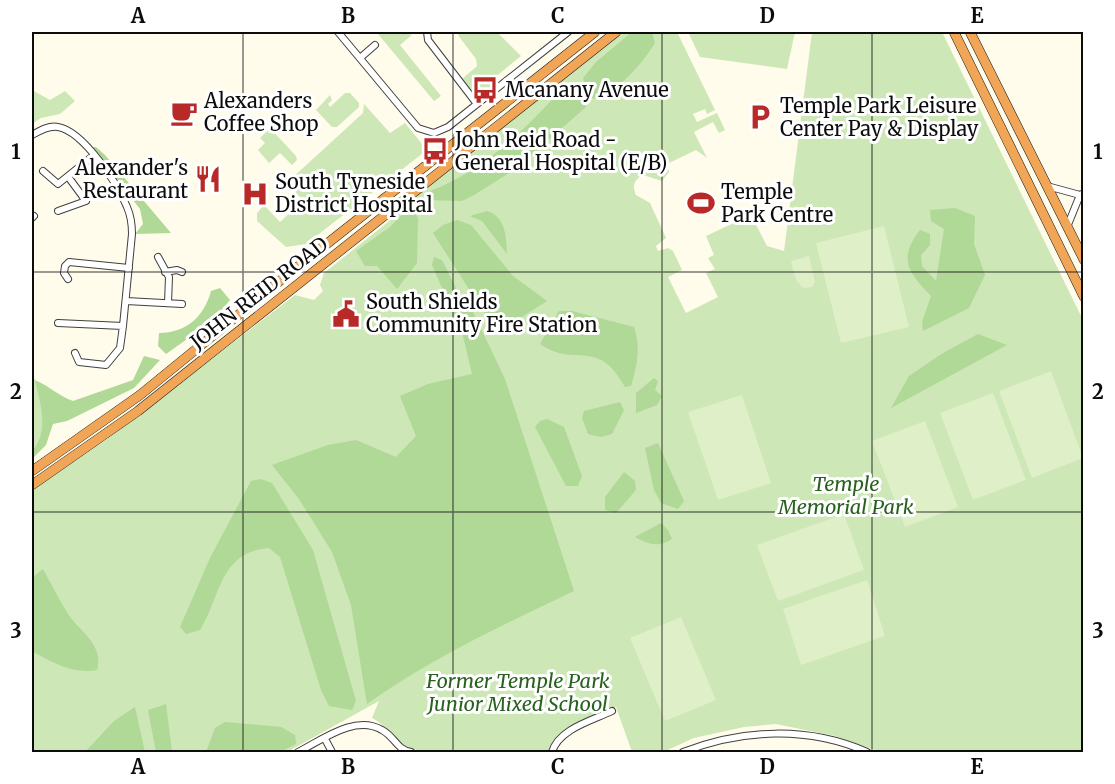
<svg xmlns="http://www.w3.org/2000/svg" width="1115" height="784" viewBox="0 0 1115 784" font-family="Merriweather,serif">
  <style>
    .green { fill: #cde7b7 }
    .forest { fill: #b0d896 }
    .pitch { fill: #dfefc8 }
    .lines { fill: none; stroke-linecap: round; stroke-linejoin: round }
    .minor-casing { stroke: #3f3f3f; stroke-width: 8 }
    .highway-casing { stroke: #1d1d1d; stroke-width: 10 }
    .minor { stroke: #fff; stroke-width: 6 }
    .highway { stroke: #f1a657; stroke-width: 9 }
    .grid { fill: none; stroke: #0c0c0c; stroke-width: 1.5; stroke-opacity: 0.55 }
    .labels { text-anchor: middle; stroke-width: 6; stroke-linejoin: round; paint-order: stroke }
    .poi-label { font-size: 20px; fill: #0c0c0c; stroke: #fff; text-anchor: start }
    .street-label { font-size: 20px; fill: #0c0c0c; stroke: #fff }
    .park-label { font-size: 20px; font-style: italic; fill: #28611e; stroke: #fff }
    .neatline { fill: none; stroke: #0c0c0c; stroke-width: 2 }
    .grid-label { font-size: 20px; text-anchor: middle; font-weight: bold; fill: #0c0c0c }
  </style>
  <rect width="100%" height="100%" fill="#fffceb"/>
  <path class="green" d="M 381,32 L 402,32 L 412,35 L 400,45 L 441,96 L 434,101 L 378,34 Z
    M 462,32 L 497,32 L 521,56 L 494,78 L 498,83 L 478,99 L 462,79 L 477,66 L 476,59 L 458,35 Z
    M 621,32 L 677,32 L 715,110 L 707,114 L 705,109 L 693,114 L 697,122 L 717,113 L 725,130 L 719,133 L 713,122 L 694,132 L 707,158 L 696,150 L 667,164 L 669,172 L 662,181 L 643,175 C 634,180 632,185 636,195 L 650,203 L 666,238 L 656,246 L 658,251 L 668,248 L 673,251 L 682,270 L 668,277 L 686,313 L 718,297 L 706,273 L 715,269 L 708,258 L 714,255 L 706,236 L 751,215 L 767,246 L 784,251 L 812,32 L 942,32 L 1083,320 L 1083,752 L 881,752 L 835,736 L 776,724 L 744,727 L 694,738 L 663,752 L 632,752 L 616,707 C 592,718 558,726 549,752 C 518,752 432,759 408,747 C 394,741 387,725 372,718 L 379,701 L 287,752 L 32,752 L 32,490 L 106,440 L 295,295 L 314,300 L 323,291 L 320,285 L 324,273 L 398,214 L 396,211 Z
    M 688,32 L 795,32 L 787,69 L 700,57 Z
    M 32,90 L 50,100 L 65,91 L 75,101 L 60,114 L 41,118 L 32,124 Z
    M 345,93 L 350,93 L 359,103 L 359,107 L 337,127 L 332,127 L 316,110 L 330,95 L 332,100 L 328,104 L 330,107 Z
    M 364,104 L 390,133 L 405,123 L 427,150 L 306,244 L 286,247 L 257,221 L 257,213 L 264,205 L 280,222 L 303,201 L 294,190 L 299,185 L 291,179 L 363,113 Z
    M 270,128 L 296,156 L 297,160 L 292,165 L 280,153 L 269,163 L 258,150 L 265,143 L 260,138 Z
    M 32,373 C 43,396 50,431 32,451 Z"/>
  <path class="forest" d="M 632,32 L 652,32 L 655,43 C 641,65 619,91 594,99 L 588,95 L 583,78 L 596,62 Z
    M 570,86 L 574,86 L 586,107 L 514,170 L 474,195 L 462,201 L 426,200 L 430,191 C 481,172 525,130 560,91 Z
    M 91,147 L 96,147 L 105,155 L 171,233 L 135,234 L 143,224 L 140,209 Z
    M 955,208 L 975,216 L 974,244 L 985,275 L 969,308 L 923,331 L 922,322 L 931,296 C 909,273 897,260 920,230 L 930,234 L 930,245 L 921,255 L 922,266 L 936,281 L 944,229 L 931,221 L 930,210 Z
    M 412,209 L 418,218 L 417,263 L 397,289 L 377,266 L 365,266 L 356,251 L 390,227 L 405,211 Z
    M 487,211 C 506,217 506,236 507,254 L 482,221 L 470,216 Z
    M 457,220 L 471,225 L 513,276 L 547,301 L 497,333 L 433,233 L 443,225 Z
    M 434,257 L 442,260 L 458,292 L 474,314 L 505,379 L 574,591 C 503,625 431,658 367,704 L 351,605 L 332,552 L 299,499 L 272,465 L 328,445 L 356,440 L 396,457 L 416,436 L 400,396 L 428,384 L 472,374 L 463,336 L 432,265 Z
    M 220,288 L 230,300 L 214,320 L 166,354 L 158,346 L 159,333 C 186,333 204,317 211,291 Z
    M 559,311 L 572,311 L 634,327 C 641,348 637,366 631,386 L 625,387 C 597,336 576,369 540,344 Z
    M 978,334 L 1007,345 L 891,408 L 909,376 L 943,353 Z
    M 144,356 L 160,360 L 134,388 L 67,421 L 53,424 L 46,445 L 32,459 L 32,451 C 50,430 40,403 35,380 C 49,386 59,396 73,401 L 133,380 Z
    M 654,378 L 658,381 L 655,390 L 662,396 L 657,405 L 636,413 L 636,393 Z
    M 620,402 L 624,410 L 612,434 L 601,437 L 588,434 L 582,418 L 584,411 Z
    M 547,419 L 564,427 L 582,476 L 578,486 L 566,486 L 535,427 L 540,421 Z
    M 658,443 L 684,501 L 678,509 L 661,503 L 654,490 L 645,448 Z
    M 624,472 L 635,481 L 636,490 L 616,513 L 605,510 L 605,497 Z
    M 261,479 L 272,483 L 313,550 L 356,701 L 352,710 L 329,706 L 321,690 L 280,557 L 269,548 C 219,552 221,596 200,630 L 186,634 L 180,627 L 210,558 L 251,481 Z
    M 661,523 L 668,530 L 672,539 C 660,548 647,544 635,537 Z
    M 43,569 C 51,584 59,599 68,614 C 80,632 104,644 97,670 C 74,675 51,662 32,651 L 32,578 Z
    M 166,704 L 172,752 L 156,752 L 148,710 Z
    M 135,707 L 145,752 L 85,752 L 114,721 Z
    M 225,722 L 281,727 L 295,735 L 296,744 L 280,752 L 206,752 L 215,728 Z"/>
  <path class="pitch" d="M 884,226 L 909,327 L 841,343 L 816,243 Z
    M 809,256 L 815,282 L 812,287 L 803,288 L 796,280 L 791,261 Z
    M 1051,371 L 1083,458 L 1032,478 L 999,391 Z
    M 993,393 L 1026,480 L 973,500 L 940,413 Z
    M 742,395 L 771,483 L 718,500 L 688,412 Z
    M 925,421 L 958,507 L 905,527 L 872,441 Z
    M 844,514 L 864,570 L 778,601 L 757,545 Z
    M 867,580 L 885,636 L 801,665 L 783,609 Z
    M 681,617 L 716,700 L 665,721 L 630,638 Z"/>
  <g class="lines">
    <defs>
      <path id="minor" d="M 338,32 L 418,128 L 434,133 L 448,127 L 568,32
        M 427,32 L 428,40 L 477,104
        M 360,58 L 375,45
        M 32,135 C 39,131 49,125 58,127 C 83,131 118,184 127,207 C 131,216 132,224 132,234 L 123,326
        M 43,171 L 58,184 L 94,155
        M 1047,186 L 1080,195 L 1084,193
        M 58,211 L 86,201 L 69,178
        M 32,218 L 34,216
        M 1067,227 L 1080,195
        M 158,257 L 169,277 L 168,303
        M 165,272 L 177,270 L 182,272
        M 68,279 L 64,273 L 65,266 L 69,262 L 129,268
        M 126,301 L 182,304
        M 58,323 L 123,326 L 120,348 L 106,365 L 79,362 L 75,353
        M 325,739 L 332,752
        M 298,752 C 322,740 355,714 382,730 C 395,737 396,749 411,752
        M 552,752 C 559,729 591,721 612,711
        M 683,752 C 743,729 808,726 867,752"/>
      <path id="highway" d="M 954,32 L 1084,297
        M 970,32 L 1084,260
        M 32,471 L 140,395 L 281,280 L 595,32
        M 32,485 L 138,411 L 616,32"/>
    </defs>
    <use href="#minor" class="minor-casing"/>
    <use href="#highway" class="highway-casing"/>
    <use href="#minor" class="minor"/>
    <use href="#highway" class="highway"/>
  </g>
  <path class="grid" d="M 243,32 L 243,752M 453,32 L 453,752M 662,32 L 662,752M 872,32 L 872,752M 32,272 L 1084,272M 32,512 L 1084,512"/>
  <defs>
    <symbol id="bus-bare" viewBox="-9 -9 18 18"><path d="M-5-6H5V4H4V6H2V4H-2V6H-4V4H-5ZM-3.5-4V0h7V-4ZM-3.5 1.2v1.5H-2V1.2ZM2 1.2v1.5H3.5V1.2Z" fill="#b82a28" stroke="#fff" stroke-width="2.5" paint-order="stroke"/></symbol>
    <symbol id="cafe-bare" viewBox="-9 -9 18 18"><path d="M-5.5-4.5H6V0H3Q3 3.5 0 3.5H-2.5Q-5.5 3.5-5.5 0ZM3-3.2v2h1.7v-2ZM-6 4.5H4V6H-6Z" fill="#b82a28" stroke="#fff" stroke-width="2.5" paint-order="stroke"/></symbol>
    <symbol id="parking-bare" viewBox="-9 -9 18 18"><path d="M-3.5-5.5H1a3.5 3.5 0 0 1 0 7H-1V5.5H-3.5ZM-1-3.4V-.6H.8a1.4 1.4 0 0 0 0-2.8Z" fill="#b82a28" stroke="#fff" stroke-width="2.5" paint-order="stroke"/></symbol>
    <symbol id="restaurant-bare" viewBox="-9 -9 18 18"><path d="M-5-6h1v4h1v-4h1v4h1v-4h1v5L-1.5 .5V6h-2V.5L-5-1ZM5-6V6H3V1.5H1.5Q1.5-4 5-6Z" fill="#b82a28" stroke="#fff" stroke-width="2.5" paint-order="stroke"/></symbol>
    <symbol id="hospital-bare" viewBox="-9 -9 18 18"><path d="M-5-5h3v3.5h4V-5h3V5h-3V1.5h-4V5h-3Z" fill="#b82a28" stroke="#fff" stroke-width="2.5" paint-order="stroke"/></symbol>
    <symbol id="stadium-bare" viewBox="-9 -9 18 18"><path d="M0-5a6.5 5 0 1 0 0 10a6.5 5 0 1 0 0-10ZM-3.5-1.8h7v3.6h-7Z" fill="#b82a28" stroke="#fff" stroke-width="2.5" paint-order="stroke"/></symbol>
    <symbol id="civic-bare" viewBox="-9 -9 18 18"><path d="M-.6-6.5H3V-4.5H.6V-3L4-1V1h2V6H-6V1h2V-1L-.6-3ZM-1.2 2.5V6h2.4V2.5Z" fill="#b82a28" stroke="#fff" stroke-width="2.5" paint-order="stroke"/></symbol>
  </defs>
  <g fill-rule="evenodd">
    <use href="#bus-bare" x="466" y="71" width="38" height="38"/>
    <use href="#cafe-bare" x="165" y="94" width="38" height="38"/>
    <use href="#parking-bare" x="741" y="98" width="38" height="38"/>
    <use href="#bus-bare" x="416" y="132" width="38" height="38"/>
    <use href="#restaurant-bare" x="189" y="160" width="38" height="38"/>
    <use href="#hospital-bare" x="236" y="175" width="38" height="38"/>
    <use href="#stadium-bare" x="682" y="184" width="38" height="38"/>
    <use href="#civic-bare" x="327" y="295" width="38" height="38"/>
  </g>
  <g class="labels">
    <g class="poi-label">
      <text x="505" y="97">Mcanany Avenue</text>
      <text x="204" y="108">Alexanders<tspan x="204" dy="23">Coffee Shop</tspan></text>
      <text x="780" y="113">Temple Park Leisure<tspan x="780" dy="23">Center Pay &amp; Display</tspan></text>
      <text x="455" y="147">John Reid Road -<tspan x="455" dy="23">General Hospital (E/B)</tspan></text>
      <text x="188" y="175" text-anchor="end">Alexander's<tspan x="188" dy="23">Restaurant</tspan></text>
      <text x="275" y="189">South Tyneside<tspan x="275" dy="23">District Hospital</tspan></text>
      <text x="721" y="199">Temple<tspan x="721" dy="23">Park Centre</tspan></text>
      <text x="366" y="309">South Shields<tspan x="366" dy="23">Community Fire Station</tspan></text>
    </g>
    <g class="street-label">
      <text transform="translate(259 293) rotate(-38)" y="7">JOHN REID ROAD</text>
    </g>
    <g class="park-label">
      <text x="846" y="491">Temple<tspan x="846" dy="23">Memorial Park</tspan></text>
      <text x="518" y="688">Former Temple Park<tspan x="518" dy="23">Junior Mixed School</tspan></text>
    </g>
  </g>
  <rect width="1115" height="784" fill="none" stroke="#ffffff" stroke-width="66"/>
  <rect x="33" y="33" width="1049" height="718" class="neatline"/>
  <g class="grid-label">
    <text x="138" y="23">A</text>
    <text x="348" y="23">B</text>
    <text x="558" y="23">C</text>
    <text x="767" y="23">D</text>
    <text x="977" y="23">E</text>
    <text x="16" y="159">1</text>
    <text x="1098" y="159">1</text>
    <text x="16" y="399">2</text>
    <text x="1098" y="399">2</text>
    <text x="16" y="638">3</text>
    <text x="1098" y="638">3</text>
    <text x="138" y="774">A</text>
    <text x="348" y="774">B</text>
    <text x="558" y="774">C</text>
    <text x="767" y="774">D</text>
    <text x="977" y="774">E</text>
  </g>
</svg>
